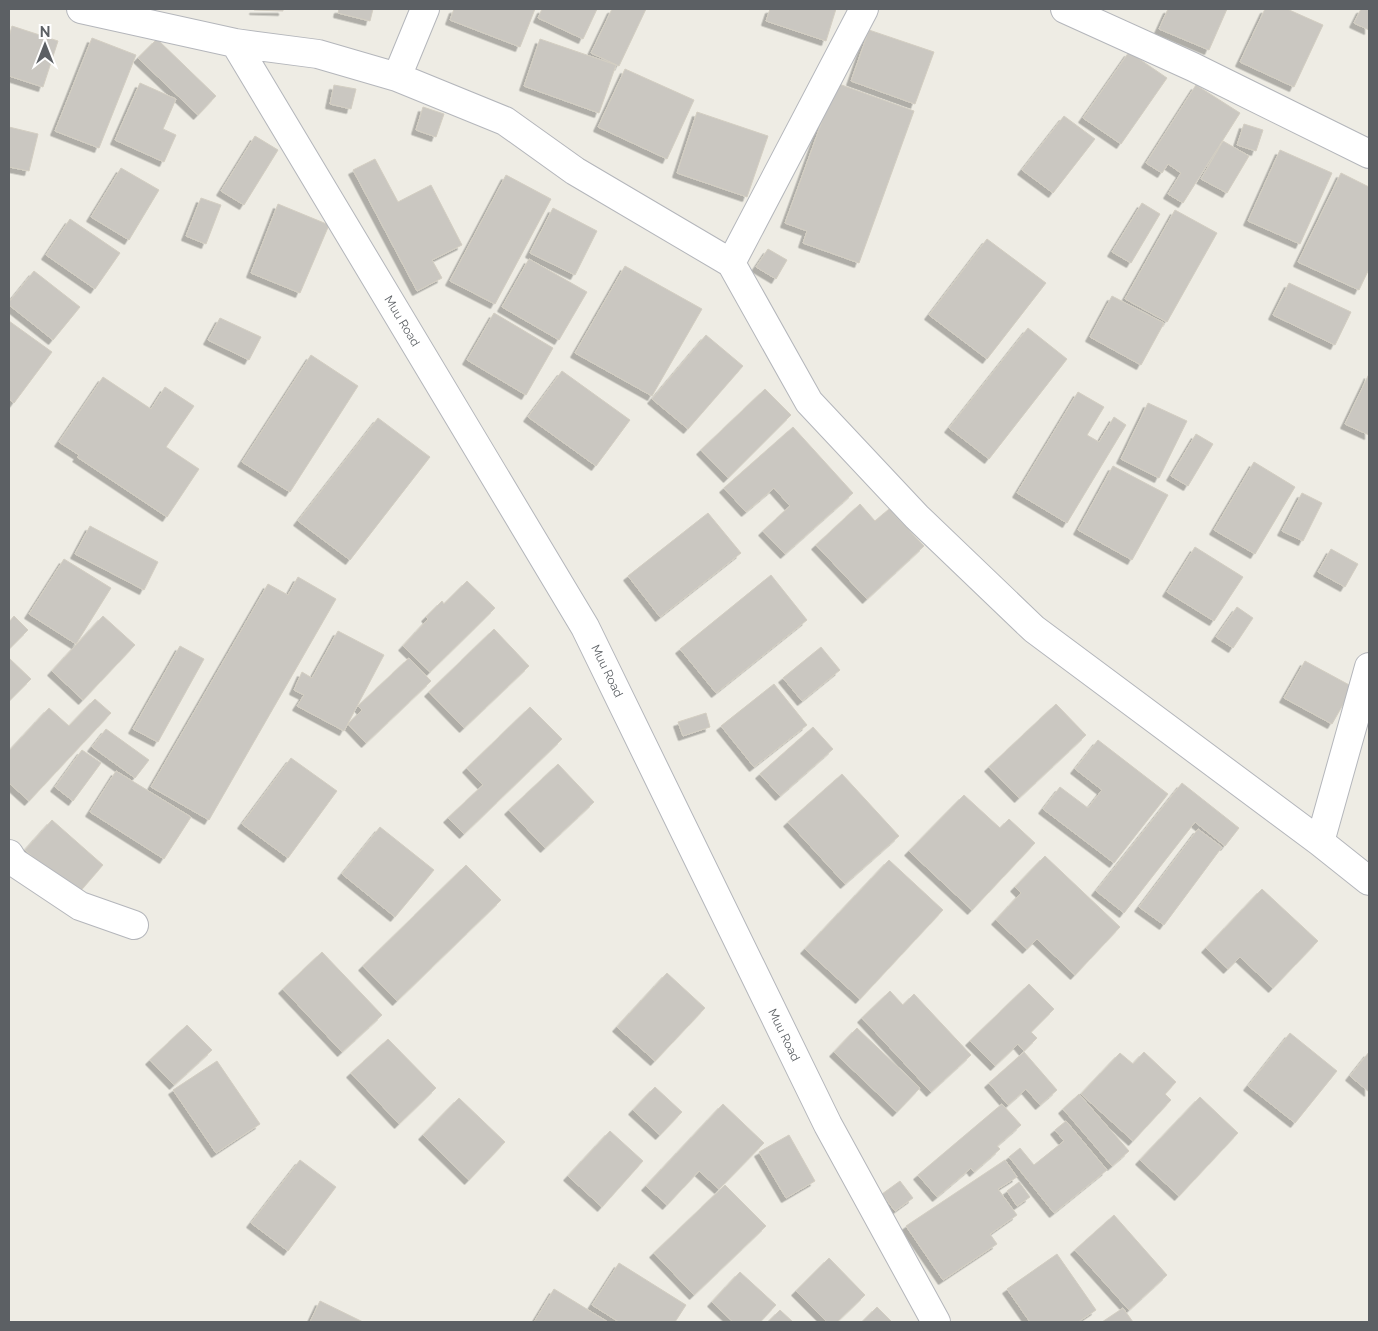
<svg xmlns="http://www.w3.org/2000/svg" width="1378" height="1331" viewBox="0 0 1378 1331" font-family="Raleway,sans-serif">
  <style>
    .building { fill: #cac7c1; stroke: #d3cec2; filter: url(#shadow) }
    .lines { fill: none; stroke-linecap: round; stroke-linejoin: round }
    .street-casing { stroke: #b4b6bb; stroke-width: 30 }
    .street { stroke: #fff; stroke-width: 28 }
    .labels { text-anchor: middle; stroke-width: 4.5; stroke-linejoin: round; paint-order: stroke }
    .street-label { font-size: 12px; fill: #5c6064; stroke: #fff }
  </style>
  <defs>
    <filter id="shadow"><feDropShadow dx="-4.5" dy="4.5" stdDeviation="0" flood-color="#0004"/></filter>
  </defs>
  <rect width="100%" height="100%" fill="#eeece4"/>
  <path class="building" d="M 254,9 L 283,9 L 283,11 L 254,10 Z
    M 339,9 L 373,9 L 370,21 L 338,13 Z
    M 454,9 L 535,9 L 520,47 L 450,20 Z
    M 542,9 L 597,9 L 583,39 L 538,18 Z
    M 612,9 L 646,9 L 619,66 L 591,53 Z
    M 770,9 L 836,9 L 826,41 L 766,21 Z
    M 1168,9 L 1227,9 L 1209,50 L 1159,29 Z
    M 1265,9 L 1287,9 L 1323,25 L 1294,87 L 1240,62 Z
    M 1361,9 L 1369,9 L 1369,30 L 1354,23 Z
    M 12,26 L 58,41 L 43,87 L 9,76 L 9,37 Z
    M 869,30 L 934,52 L 915,104 L 851,81 Z
    M 92,38 L 136,55 L 99,148 L 55,131 Z
    M 157,39 L 216,96 L 198,115 L 138,58 Z
    M 540,39 L 616,65 L 599,113 L 524,86 Z
    M 1129,52 L 1167,78 L 1121,144 L 1083,118 Z
    M 625,69 L 694,100 L 667,159 L 598,127 Z
    M 140,83 L 176,99 L 163,129 L 176,135 L 164,162 L 115,140 Z
    M 836,83 L 914,111 L 859,263 L 803,243 L 807,231 L 785,223 Z
    M 334,85 L 356,89 L 351,109 L 330,104 Z
    M 1196,85 L 1240,113 L 1183,203 L 1168,194 L 1181,173 L 1168,164 L 1162,173 L 1146,163 Z
    M 423,107 L 444,114 L 436,137 L 416,130 Z
    M 697,112 L 768,136 L 747,197 L 677,173 Z
    M 1064,116 L 1095,139 L 1053,193 L 1022,170 Z
    M 1244,124 L 1263,130 L 1256,151 L 1237,145 Z
    M 9,127 L 38,134 L 29,171 L 9,167 Z
    M 255,136 L 278,150 L 244,205 L 221,191 Z
    M 1223,141 L 1249,156 L 1227,193 L 1201,179 Z
    M 1280,150 L 1332,173 L 1300,244 L 1248,221 Z
    M 375,159 L 398,202 L 431,185 L 462,245 L 432,260 L 442,278 L 417,291 L 353,170 Z
    M 121,168 L 159,190 L 129,240 L 91,217 Z
    M 1341,173 L 1369,187 L 1369,269 L 1359,290 L 1298,262 Z
    M 506,175 L 551,199 L 495,304 L 450,281 Z
    M 201,198 L 221,205 L 206,244 L 186,236 Z
    M 1142,203 L 1160,214 L 1131,263 L 1112,252 Z
    M 278,204 L 329,225 L 300,293 L 251,273 Z
    M 553,208 L 597,231 L 575,275 L 530,253 Z
    M 1175,210 L 1217,233 L 1167,322 L 1125,299 Z
    M 70,219 L 120,253 L 95,289 L 46,255 Z
    M 987,239 L 1046,283 L 987,359 L 929,315 Z
    M 768,249 L 787,260 L 776,279 L 756,267 Z
    M 529,259 L 587,292 L 559,340 L 502,307 Z
    M 625,266 L 702,309 L 652,396 L 575,353 Z
    M 34,271 L 80,307 L 53,340 L 9,305 L 9,302 Z
    M 1289,283 L 1351,312 L 1335,345 L 1273,315 Z
    M 1112,296 L 1164,323 L 1141,365 L 1090,337 Z
    M 494,313 L 553,348 L 526,395 L 467,360 Z
    M 220,318 L 261,337 L 249,360 L 208,340 Z
    M 9,321 L 52,352 L 14,403 L 9,399 Z
    M 1028,328 L 1067,359 L 989,459 L 949,428 Z
    M 706,335 L 743,366 L 688,429 L 652,399 Z
    M 311,355 L 358,386 L 290,492 L 242,462 Z
    M 562,371 L 630,420 L 596,466 L 528,417 Z
    M 1369,374 L 1369,435 L 1345,424 Z
    M 103,377 L 151,409 L 165,387 L 194,406 L 166,447 L 199,469 L 167,517 L 77,457 L 79,455 L 59,442 Z
    M 765,389 L 791,415 L 728,478 L 701,450 Z
    M 1078,392 L 1104,407 L 1087,435 L 1099,442 L 1114,417 L 1126,425 L 1067,523 L 1017,493 Z
    M 1148,403 L 1187,421 L 1159,478 L 1121,459 Z
    M 378,418 L 430,457 L 350,560 L 298,521 Z
    M 793,427 L 853,493 L 785,554 L 763,531 L 790,506 L 774,488 L 746,512 L 724,488 Z
    M 1196,434 L 1213,444 L 1188,486 L 1171,476 Z
    M 1254,462 L 1295,487 L 1255,554 L 1214,530 Z
    M 1113,466 L 1168,495 L 1132,560 L 1078,530 Z
    M 1302,493 L 1322,503 L 1303,541 L 1282,531 Z
    M 860,504 L 875,521 L 889,509 L 924,546 L 867,599 L 816,545 Z
    M 708,513 L 741,553 L 660,617 L 628,576 Z
    M 90,526 L 158,562 L 144,590 L 75,554 Z
    M 1195,547 L 1243,577 L 1214,621 L 1167,592 Z
    M 1331,549 L 1358,564 L 1345,587 L 1318,572 Z
    M 64,559 L 111,588 L 76,644 L 29,614 Z
    M 771,575 L 807,620 L 716,693 L 680,649 Z
    M 298,577 L 336,599 L 209,820 L 151,787 L 268,584 L 288,595 Z
    M 467,581 L 495,608 L 430,672 L 403,646 L 428,619 L 426,617 L 442,601 L 444,604 Z
    M 1237,607 L 1253,618 L 1233,648 L 1216,637 Z
    M 14,616 L 28,630 L 9,649 L 9,622 Z
    M 103,616 L 135,645 L 83,700 L 52,671 Z
    M 494,629 L 529,666 L 464,728 L 429,692 Z
    M 338,631 L 384,655 L 344,731 L 297,706 L 304,695 L 294,690 L 302,672 L 312,678 Z
    M 180,646 L 204,659 L 158,742 L 133,729 Z
    M 821,647 L 840,670 L 802,701 L 783,678 Z
    M 9,658 L 31,679 L 9,701 Z
    M 409,658 L 431,681 L 366,743 L 348,724 L 362,710 L 358,706 Z
    M 1305,661 L 1353,687 L 1332,724 L 1284,698 Z
    M 774,684 L 807,725 L 754,767 L 721,726 Z
    M 95,699 L 111,713 L 29,801 L 9,783 L 9,751 L 49,708 L 69,726 Z
    M 1056,704 L 1086,735 L 1019,798 L 989,767 Z
    M 530,707 L 562,739 L 464,834 L 448,818 L 483,785 L 467,768 Z
    M 706,713 L 710,727 L 683,736 L 678,722 Z
    M 813,727 L 833,749 L 780,796 L 760,774 Z
    M 106,729 L 149,760 L 135,778 L 92,747 Z
    M 1098,740 L 1168,794 L 1114,863 L 1043,809 L 1060,787 L 1088,808 L 1102,790 L 1075,769 Z
    M 82,750 L 101,763 L 73,801 L 55,787 Z
    M 291,758 L 337,791 L 288,858 L 242,824 Z
    M 558,764 L 594,802 L 545,848 L 509,810 Z
    M 116,771 L 191,817 L 164,859 L 90,812 Z
    M 842,774 L 899,836 L 845,884 L 788,822 Z
    M 1182,783 L 1239,828 L 1225,846 L 1195,822 L 1124,913 L 1096,891 Z
    M 964,795 L 1000,828 L 1009,819 L 1035,843 L 972,910 L 909,851 Z
    M 52,820 L 103,865 L 77,895 L 25,850 Z
    M 380,827 L 434,870 L 395,917 L 342,874 Z
    M 1198,829 L 1222,847 L 1164,925 L 1139,907 Z
    M 1045,856 L 1120,927 L 1075,975 L 1037,939 L 1027,949 L 996,920 L 1021,893 L 1015,887 Z
    M 889,860 L 943,910 L 860,999 L 805,949 Z
    M 466,865 L 501,900 L 397,1001 L 363,966 Z
    M 1262,889 L 1318,941 L 1273,988 L 1240,957 L 1228,969 L 1206,948 Z
    M 322,952 L 382,1015 L 342,1052 L 283,989 Z
    M 667,973 L 705,1008 L 655,1061 L 617,1027 Z
    M 1029,984 L 1054,1009 L 1031,1032 L 1037,1038 L 1024,1051 L 1018,1044 L 995,1066 L 970,1041 Z
    M 890,991 L 903,1005 L 914,994 L 971,1055 L 931,1092 L 862,1018 Z
    M 187,1025 L 212,1050 L 174,1085 L 150,1060 Z
    M 857,1028 L 920,1088 L 897,1112 L 834,1052 Z
    M 1290,1033 L 1337,1071 L 1295,1123 L 1248,1086 Z
    M 388,1039 L 436,1088 L 399,1124 L 351,1073 Z
    M 1024,1052 L 1057,1090 L 1040,1105 L 1026,1089 L 1008,1105 L 989,1083 Z
    M 1144,1052 L 1176,1082 L 1165,1094 L 1171,1100 L 1133,1141 L 1081,1094 L 1120,1053 L 1133,1064 Z
    M 1369,1052 L 1369,1092 L 1350,1076 Z
    M 217,1061 L 260,1124 L 216,1153 L 173,1090 Z
    M 655,1087 L 682,1112 L 660,1135 L 633,1110 Z
    M 1079,1094 L 1129,1151 L 1112,1166 L 1063,1109 Z
    M 1200,1097 L 1238,1133 L 1179,1196 L 1140,1160 Z
    M 459,1098 L 505,1142 L 469,1180 L 423,1135 Z
    M 723,1104 L 764,1143 L 719,1189 L 699,1171 L 667,1205 L 646,1186 Z
    M 1002,1104 L 1021,1125 L 997,1146 L 1000,1149 L 974,1172 L 971,1168 L 937,1197 L 918,1175 Z
    M 1066,1121 L 1107,1170 L 1054,1213 L 1009,1157 L 1020,1148 L 1034,1165 L 1064,1141 L 1055,1130 Z
    M 610,1131 L 643,1161 L 602,1207 L 568,1176 Z
    M 789,1135 L 815,1181 L 786,1198 L 759,1152 Z
    M 300,1160 L 336,1187 L 288,1251 L 251,1223 Z
    M 1005,1160 L 1017,1177 L 998,1189 L 1017,1215 L 990,1234 L 997,1244 L 943,1280 L 906,1226 Z
    M 900,1181 L 913,1198 L 895,1211 L 882,1194 Z
    M 1019,1182 L 1030,1197 L 1017,1206 L 1007,1191 Z
    M 725,1185 L 766,1226 L 694,1295 L 654,1253 Z
    M 1114,1215 L 1167,1275 L 1129,1310 L 1075,1250 Z
    M 1057,1254 L 1096,1310 L 1078,1322 L 1030,1322 L 1007,1289 Z
    M 829,1258 L 865,1295 L 837,1322 L 827,1322 L 796,1291 Z
    M 619,1263 L 686,1305 L 675,1322 L 619,1322 L 592,1305 Z
    M 740,1272 L 776,1305 L 760,1322 L 731,1322 L 732,1321 L 712,1302 Z
    M 554,1289 L 608,1322 L 534,1322 Z
    M 320,1301 L 363,1322 L 310,1322 Z
    M 877,1307 L 892,1322 L 862,1322 Z
    M 1123,1308 L 1133,1322 L 1102,1322 Z
    M 780,1310 L 793,1322 L 768,1322 Z"/>
  <g class="lines">
    <defs>
      <path id="street" d="M 81,9 L 235,43 L 318,54 L 397,77 L 505,121 L 575,171 L 731,263 L 809,402 L 917,517 L 1034,629 L 1320,842 L 1369,881
        M 1065,9 L 1193,67 L 1369,154
        M 235,43 L 585,627 L 828,1125 L 936,1322
        M 397,77 L 425,9
        M 731,263 L 864,9
        M 1320,842 L 1369,667
        M 9,854 L 14,862 L 80,906 L 134,925"/>
    </defs>
    <use href="#street" class="street-casing"/>
    <use href="#street" class="street"/>
  </g>
  <g class="labels">
    <g class="street-label">
      <text transform="translate(402 321) rotate(59)" y="4">Muu Road</text>
      <text transform="translate(607 671) rotate(64)" y="4">Muu Road</text>
      <text transform="translate(784 1035) rotate(64)" y="4">Muu Road</text>
    </g>
  </g>
  <rect width="1378" height="1331" fill="none" stroke="#5c6064" stroke-width="20"/>
  <g transform="translate(45 45)" stroke="#ffffff" stroke-width="4" paint-order="stroke">
  <path d="M0-4L9 19L0 12L-9 19Z" fill="#5c6064"/>
  <text y="-8" font-size="14" font-weight="bold" text-anchor="middle" fill="#5c6064">N</text>
  </g>
</svg>
